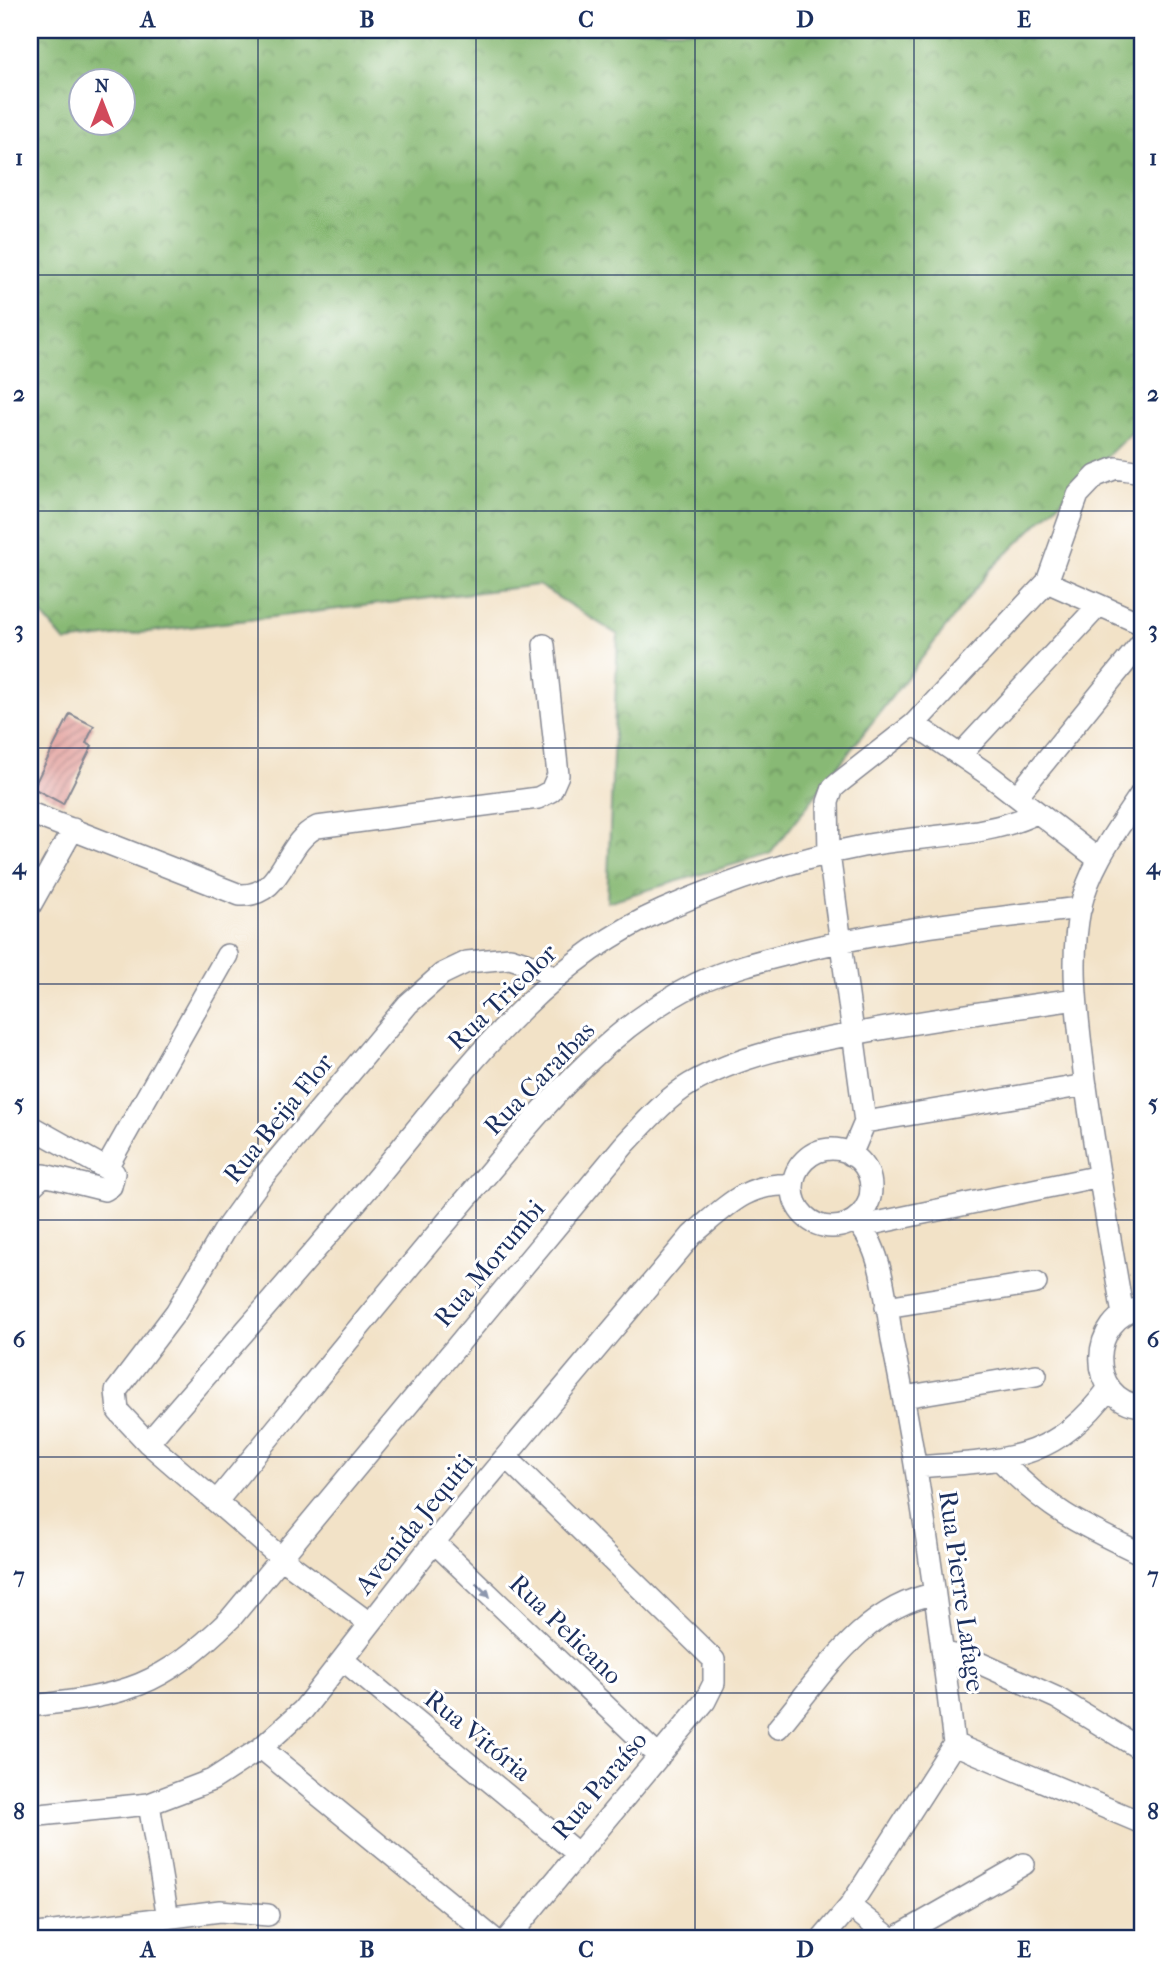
<svg xmlns="http://www.w3.org/2000/svg" width="1172" height="1968" viewBox="0 0 1172 1968" font-family="'IM FELL French Canon',serif">
  <style>
    .forest { fill: url(#forest-crowns); stroke: #527469; stroke-width: 2; fill-rule: evenodd }
    .building { fill: url(#building-hatch) }
    .lines { fill: none; stroke-linecap: round; stroke-linejoin: round }
    .minor-casing { stroke: #868892; stroke-width: 24 }
    .minor { stroke: #fff; stroke-width: 21 }
    .oneway { fill: #8d97ae }
    .grid { fill: none; stroke: #1b2f5e; stroke-width: 2; stroke-opacity: 0.55 }
    .labels { text-anchor: middle; stroke-width: 6; stroke-linejoin: round; paint-order: stroke }
    .street-label { font-size: 26px; fill: #1b2f5e; stroke: #fff }
    .neatline { fill: none; stroke: #1b2f5e; stroke-width: 2.5 }
    .grid-label { font-size: 23px; text-anchor: middle; font-weight: bold; fill: #1b2f5e }
  </style>
  <defs>
    <pattern id="forest-crowns" width="20" height="18" patternUnits="userSpaceOnUse" patternTransform="scale(1.75)"><rect width="20" height="18" fill="#88b974"/><path d="M2 6a3 3 0 1 1 6 0M12 15a3 3 0 1 1 6 0" fill="none" stroke="#6e9762"/></pattern>
    <pattern id="building-hatch" width="6" height="6" patternUnits="userSpaceOnUse" patternTransform="scale(1.75)"><rect width="6" height="6" fill="#e3a29e"/><path d="M-1 1l2-2M0 6l6-6M5 7l2-2" fill="none" stroke="#b78484"/></pattern>
  </defs>
  <rect width="100%" height="100%" fill="#fff"/>
  <filter id="ink" filterUnits="userSpaceOnUse"><feTurbulence type="fractalNoise" baseFrequency=".0143" numOctaves="2"/><feDisplacementMap in="SourceGraphic" scale="14" xChannelSelector="R" yChannelSelector="G"/><feConvolveMatrix kernelMatrix="1 2 1 2 8 2 1 2 1" color-interpolation-filters="sRGB"/></filter>
  <filter id="wash" filterUnits="userSpaceOnUse"><feTurbulence type="fractalNoise" baseFrequency=".00686" numOctaves="4" result="noise"/><feDisplacementMap in="SourceGraphic" scale="28" xChannelSelector="R" yChannelSelector="G"/><feGaussianBlur stdDeviation="1.57" result="paint"/><feColorMatrix in="noise" values="0 0 0 0 0 0 0 0 0 0 0 0 0 0 0 0 0 1.4 0 .05"/><feComposite in="paint" operator="in"/></filter>
  <g filter="url(#wash)">
    <rect width="100%" height="100%" fill="#f2e2c7"/>
    <path class="forest" d="M 30,30 L 1142,30 L 1142,422 L 991,569 L 770,854 L 607,902 L 618,635 L 538,585 L 65,642 L 30,601 ZM 80,80 L 122,80 L 122,122 L 80,122 Z"/>
    <g id="blocks">
      <path class="building" d="M 70,714 L 94,726 L 86,743 L 92,746 L 63,804 L 33,788 Z"/>
    </g>
  </g>
  <g filter="url(#ink)">
    <use href="#blocks" fill-opacity="0" stroke="#868892" stroke-width="2"/>
    <g class="lines">
      <defs>
        <path id="minor" d="M 1047,582 L 1142,624
          M 914,724 L 989,775 L 1098,859
          M 960,755 L 1099,605
          M 1017,796 L 1142,642
          M 30,813 L 240,895 C 284,897 283,843 317,827 L 538,798 L 551,791 L 558,775 L 544,645
          M 30,906 L 73,829
          M 865,1122 L 1086,1085
          M 30,1126 L 114,1173 L 111,1186 L 105,1190 L 44,1175 L 30,1188
          M793 1188a39 39 0 1 1 78 0a39 39 0 1 1-78 0Z
          M 851,1155 L 865,1122 L 829,854 L 828,802 L 833,788 L 840,782 L 914,724 L 1047,582 L 1078,495 L 1096,476 L 1116,468 L 1142,472
          M 107,1167 L 227,955
          M 862,1226 L 1100,1176
          M 886,1307 L 1036,1283
          M 1142,1308 C 1088,1316 1086,1401 1142,1406
          M 1123,1315 C 1109,1231 1093,1147 1083,1063 C 1077,1012 1070,959 1080,909 C 1090,864 1118,829 1142,792
          M 904,1397 L 1036,1375
          M 148,1443 C 220,1359 293,1277 364,1193 C 452,1089 533,967 663,910 C 727,882 795,859 863,846 C 917,835 987,838 1036,813
          M 506,1457 L 714,1660 L 714,1683 L 705,1701 L 508,1938
          M 1000,1460 C 1048,1510 1081,1525 1142,1554
          M 918,1467 C 1003,1460 1054,1463 1109,1388
          M 217,1501 C 300,1400 382,1298 467,1198 C 535,1119 600,1031 696,984 C 727,969 763,960 796,952 C 889,929 985,919 1081,908
          M 434,1542 L 659,1757
          M 369,1623 L 280,1557 L 148,1443 L 118,1411 L 116,1391 L 176,1312 L 224,1231 L 263,1177 L 408,1004 L 442,974 L 467,962 L 510,958 L 538,967 L 553,979
          M 943,1652 L 975,1661 L 1057,1698 L 1142,1750
          M 343,1660 L 578,1854
          M 30,1706 C 127,1695 159,1688 231,1618 L 624,1145 C 644,1124 665,1099 690,1084 C 743,1053 805,1043 864,1032 C 934,1019 1005,1009 1076,999
          M 778,1728 C 822,1676 863,1607 934,1594
          M 954,1744 L 1142,1823
          M 261,1748 L 493,1938
          M 149,1804 L 168,1918
          M 30,1816 L 149,1804 L 212,1780 L 261,1748 L 303,1710 L 434,1542 L 692,1235 C 726,1207 746,1182 793,1185
          M 850,1906 L 890,1938
          M 30,1935 L 220,1911 L 268,1915
          M 823,1938 L 850,1906 L 954,1744 C 938,1611 920,1477 893,1345 C 886,1307 884,1248 855,1220
          M 895,1938 L 1024,1864"/>
      </defs>
      <use href="#minor" class="minor-casing"/>
      <use href="#minor" class="minor"/>
    </g>
    <defs><path id="oneway-solid" d="M-6-.8H1V-3.2L6.5 0L1 3.2V.8H-6Z" transform="scale(1.75)"/></defs>
    <use class="oneway" href="#oneway-solid" transform="translate(483 1590) rotate(44)"/>
  </g>
  <path class="grid" d="M 258,30 L 258,1938M 476,30 L 476,1938M 695,30 L 695,1938M 914,30 L 914,1938M 30,275 L 1142,275M 30,511 L 1142,511M 30,748 L 1142,748M 30,984 L 1142,984M 30,1220 L 1142,1220M 30,1457 L 1142,1457M 30,1693 L 1142,1693"/>
  <g class="labels">
    <g class="street-label">
      <text transform="translate(502 997) rotate(-44)" y="9">Rua Tricolor</text>
      <text transform="translate(539 1078) rotate(-46)" y="9">Rua Caraíbas</text>
      <text transform="translate(278 1118) rotate(-51)" y="9">Rua Beija Flor</text>
      <text transform="translate(489 1263) rotate(-50)" y="9">Rua Morumbi</text>
      <text transform="translate(414 1524) rotate(-51)" y="9">Avenida Jequiti</text>
      <text transform="translate(962 1591) rotate(82)" y="9">Rua Pierre Lafage</text>
      <text transform="translate(566 1629) rotate(44)" y="9">Rua Pelicano</text>
      <text transform="translate(478 1735) rotate(39)" y="9">Rua Vitória</text>
      <text transform="translate(599 1785) rotate(-50)" y="9">Rua Paraíso</text>
    </g>
  </g>
  <rect width="1172" height="1968" fill="none" stroke="#fff" stroke-width="77"/>
  <g transform="translate(102 102)"><circle r="33" fill="#ffffff" stroke="#a4acbf" stroke-width="2"/>
  <path d="M0-5L12 26L0 18L-12 26Z" fill="#d1495b"/>
  <text y="-10" font-size="19" font-weight="bold" text-anchor="middle" fill="#1b2f5e">N</text>
  </g>
  <rect x="38" y="38" width="1096" height="1892" class="neatline"/>
  <g class="grid-label">
    <text x="148" y="27">A</text>
    <text x="367" y="27">B</text>
    <text x="586" y="27">C</text>
    <text x="805" y="27">D</text>
    <text x="1024" y="27">E</text>
    <text x="19" y="165">1</text>
    <text x="1153" y="165">1</text>
    <text x="19" y="401">2</text>
    <text x="1153" y="401">2</text>
    <text x="19" y="637">3</text>
    <text x="1153" y="637">3</text>
    <text x="19" y="874">4</text>
    <text x="1153" y="874">4</text>
    <text x="19" y="1110">5</text>
    <text x="1153" y="1110">5</text>
    <text x="19" y="1347">6</text>
    <text x="1153" y="1347">6</text>
    <text x="19" y="1583">7</text>
    <text x="1153" y="1583">7</text>
    <text x="19" y="1819">8</text>
    <text x="1153" y="1819">8</text>
    <text x="148" y="1957">A</text>
    <text x="367" y="1957">B</text>
    <text x="586" y="1957">C</text>
    <text x="805" y="1957">D</text>
    <text x="1024" y="1957">E</text>
  </g>
</svg>
